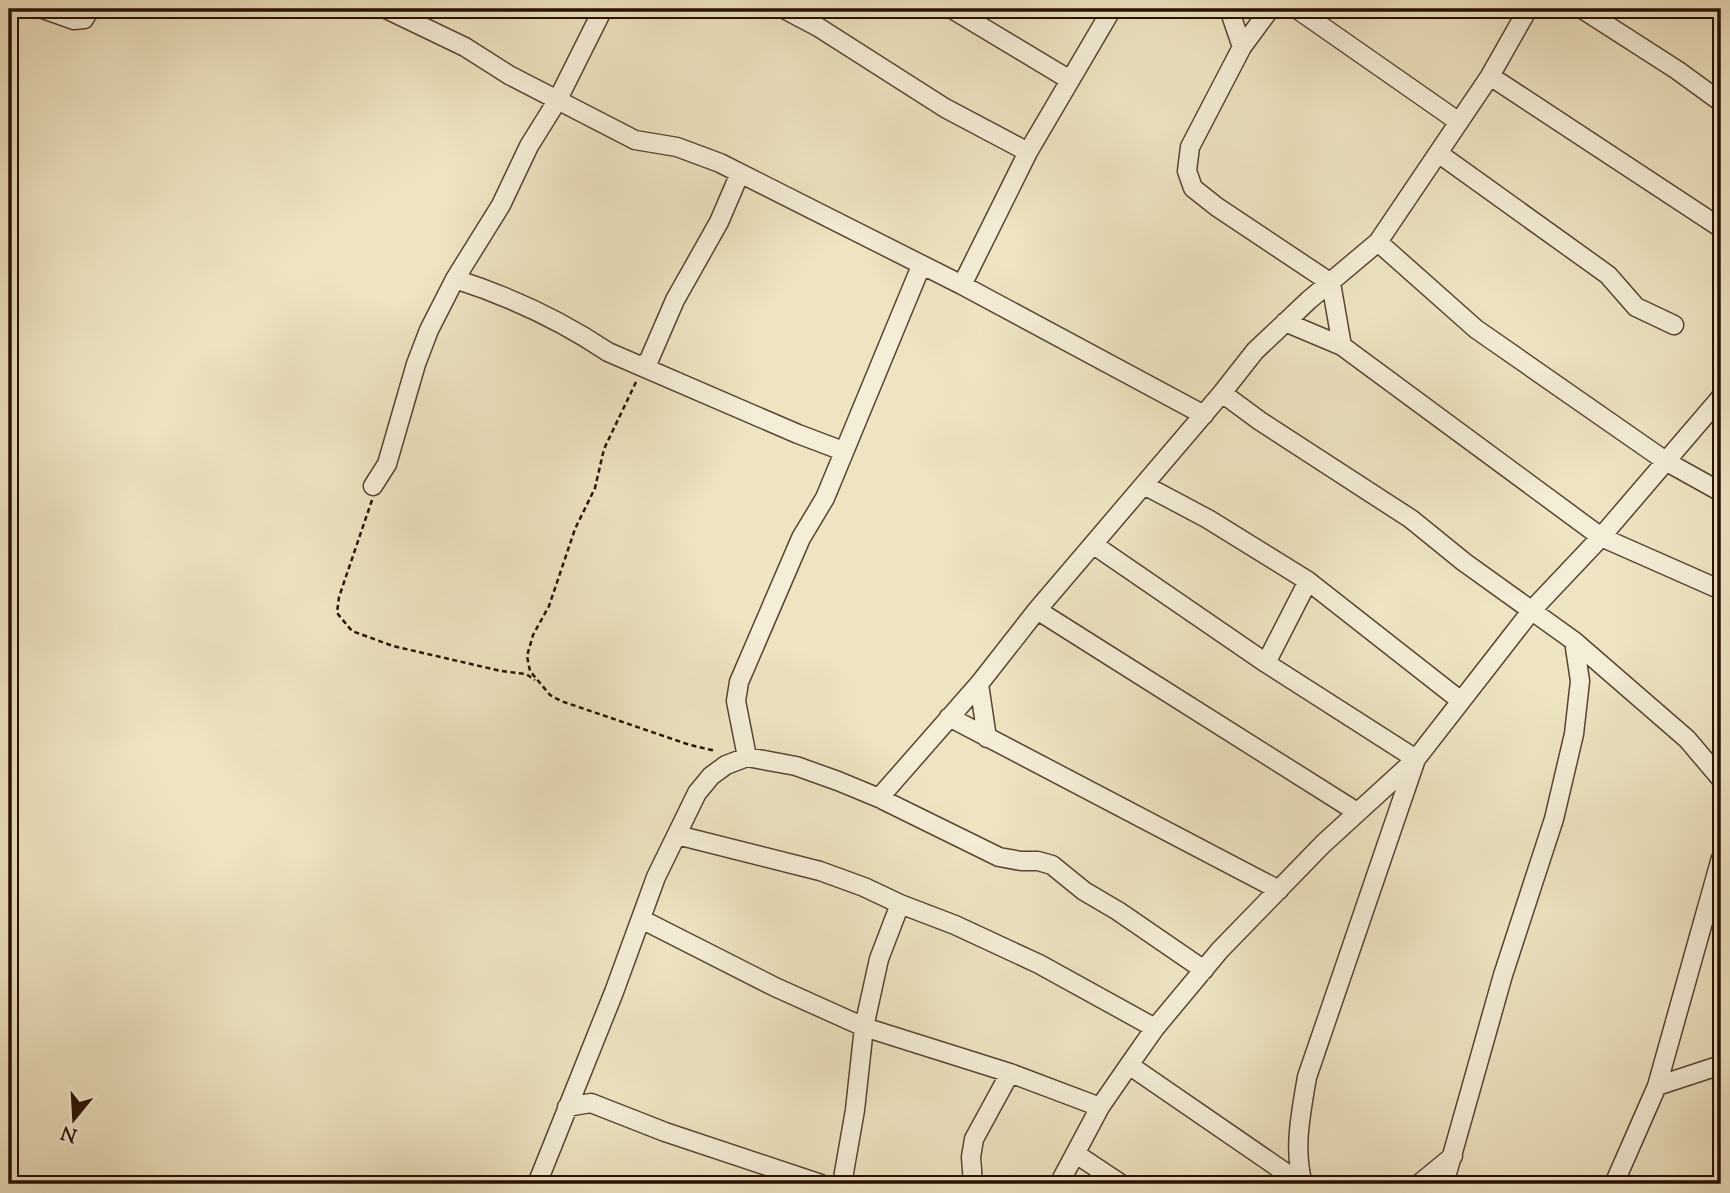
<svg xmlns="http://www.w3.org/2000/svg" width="1730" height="1193" viewBox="0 0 1730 1193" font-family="'Sorts Mill Goudy',serif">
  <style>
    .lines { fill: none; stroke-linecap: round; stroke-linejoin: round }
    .street-casing { stroke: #594432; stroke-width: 21 }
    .path { stroke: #270f02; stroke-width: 2.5; stroke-dasharray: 5 3.5; stroke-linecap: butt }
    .street { stroke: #f4edd7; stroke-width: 18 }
  </style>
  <rect width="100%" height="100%" fill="#eee4c1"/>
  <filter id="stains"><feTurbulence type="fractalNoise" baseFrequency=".00286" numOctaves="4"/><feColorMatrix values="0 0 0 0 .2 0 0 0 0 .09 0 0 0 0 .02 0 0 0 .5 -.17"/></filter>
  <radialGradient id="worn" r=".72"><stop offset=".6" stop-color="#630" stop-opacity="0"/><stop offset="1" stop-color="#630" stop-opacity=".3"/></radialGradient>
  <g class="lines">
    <defs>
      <path id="street" d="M 43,9 L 74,20 L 84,19 L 90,9
        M 386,9 L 465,47 L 509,75 L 635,140 L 677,147 L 720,163 L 962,285 L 1204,415
        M 784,9 L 818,27 L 945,108 L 1028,152
        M 952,9 L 1070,80
        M 1229,9 L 1242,47
        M 1270,9 L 1242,47 L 1190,147 L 1187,171 L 1193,188 L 1217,207 L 1331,283 L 1342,346
        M 1297,9 L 1459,122
        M 1582,9 L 1677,70 L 1721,102
        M 1490,76 L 1721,228
        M 1438,153 L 1608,275 L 1636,307 L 1674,325
        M 1378,242 L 1476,329 L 1667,462 L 1721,492
        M 455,279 C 511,297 559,319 608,352 L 798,434 L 843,451
        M 962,285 L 1028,152 L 1112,9
        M 1285,322 L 1342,346 L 1601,537 L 1721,590
        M 642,366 L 649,360 L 675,300 L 719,222 L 740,173
        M 1222,393 L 1260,421 L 1411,519 L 1464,562 L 1574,641 L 1687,739 L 1721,779
        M 1144,485 L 1208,519 L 1308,581 L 1461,701
        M 373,486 L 387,464 L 416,364 L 429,330 L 455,279 L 501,205 L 529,146 L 557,101 L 603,9
        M 1094,545 L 1266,663 L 1416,759 L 1307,1077 C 1301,1113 1293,1149 1303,1184
        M 1037,610 L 1357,812
        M 1266,663 L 1308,581
        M 979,684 L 987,738
        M 949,717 L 1279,890
        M 747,757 L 736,701 L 739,682 L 801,538 L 825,498 L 921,266
        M 879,798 L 979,684 L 1037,610 L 1222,393 L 1255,351 L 1309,300 L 1378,242 L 1490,76 L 1528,9
        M 677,835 L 820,871 L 864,887 L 900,904 L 955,925 L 1039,964 L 1155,1028
        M 641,919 L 775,987 L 864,1027 L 1010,1073 L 1100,1107
        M 1129,1065 L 1302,1184
        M 1657,1086 L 1721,1065
        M 567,1107 L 591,1103 L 665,1132 L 821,1184
        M 1076,1154 L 1121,1184
        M 537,1184 L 614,992 L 656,877 L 697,793 L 711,776 L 726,765 L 747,757 L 796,766 L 838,781 L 879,798 L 999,857 L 1021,861 L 1038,861 L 1052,865 L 1084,891 L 1118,911 L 1204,970
        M 842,1184 L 855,1110 L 864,1027 L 879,959 L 900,904
        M 973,1184 L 971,1157 L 974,1139 L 1010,1073
        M 1059,1184 L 1100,1107 L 1129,1065 L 1155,1028 L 1220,950 L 1323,844 L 1416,759 L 1532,610 L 1601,537 L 1721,397
        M 1419,1184 L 1453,1156
        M 1444,1184 L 1503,975 L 1554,819 L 1574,734 L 1580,681 L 1574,641
        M 1614,1184 L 1657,1086 L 1721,858"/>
    </defs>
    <use href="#street" class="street-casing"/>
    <path class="path" d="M 636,382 L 604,449 L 595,488 L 575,529 L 549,606 L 533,635 L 527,656 L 530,671 L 550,695 L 561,701 L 690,745 L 716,751
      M 372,500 L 339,597 L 337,613 L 352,631 L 393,646 L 501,671 L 526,674 L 535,680"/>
    <use href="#street" class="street"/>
  </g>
  <rect width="1730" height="1193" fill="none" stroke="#eee4c1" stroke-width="35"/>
  <rect x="10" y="10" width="1709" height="1172" fill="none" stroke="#270f02" stroke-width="3.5"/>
  <rect x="18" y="18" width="1695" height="1158" fill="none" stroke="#270f02" stroke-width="2"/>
  <g transform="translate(74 1119) rotate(198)" stroke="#f4edd7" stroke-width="5" paint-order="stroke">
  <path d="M0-5L12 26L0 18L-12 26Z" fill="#270f02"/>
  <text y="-10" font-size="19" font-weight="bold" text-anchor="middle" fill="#270f02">N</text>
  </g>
  <rect width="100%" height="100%" filter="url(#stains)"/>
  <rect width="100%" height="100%" fill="url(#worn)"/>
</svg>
